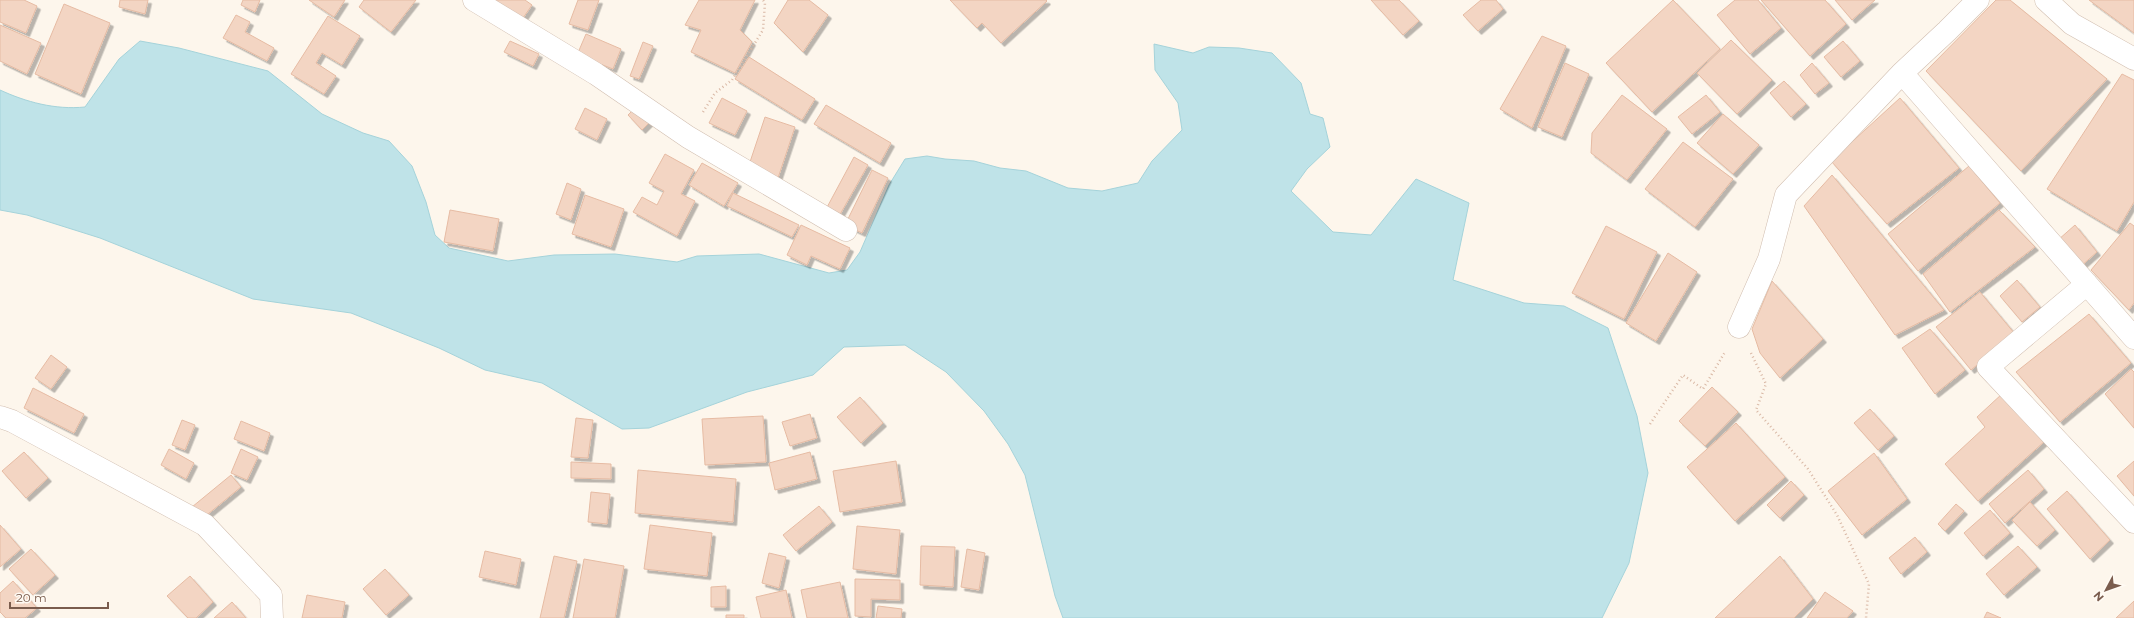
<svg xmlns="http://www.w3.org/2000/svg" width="2134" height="618" viewBox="0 0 2134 618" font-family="Montserrat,sans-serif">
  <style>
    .water { fill: #bfe3e8; stroke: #a5d3da }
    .building { fill: #f3d5c3; stroke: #e6bba3; filter: url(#shadow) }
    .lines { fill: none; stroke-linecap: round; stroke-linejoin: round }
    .minor-casing { stroke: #d1beb0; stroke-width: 23 }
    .path { stroke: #d9b8a5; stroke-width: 2.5; stroke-dasharray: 1 3; stroke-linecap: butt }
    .minor { stroke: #fff; stroke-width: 22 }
  </style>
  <defs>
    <filter id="shadow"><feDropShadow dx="3.5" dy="3.5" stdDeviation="0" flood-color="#0004"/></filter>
  </defs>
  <rect width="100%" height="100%" fill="#fdf6ec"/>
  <path class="water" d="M 140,41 L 179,48 L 268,71 L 322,114 L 363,133 L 389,141 L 412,166 L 426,202 L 435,235 L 449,248 L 508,261 L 554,255 L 615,254 L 677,262 L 697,256 L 759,254 L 829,273 L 847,270 L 860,252 L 889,185 L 905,159 L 927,156 L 945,159 L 974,161 L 1000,168 L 1026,171 L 1068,188 L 1102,191 L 1138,183 L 1152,161 L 1182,130 L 1178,103 L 1155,70 L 1154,44 L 1193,53 L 1209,47 L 1239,48 L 1272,53 L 1301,83 L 1310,114 L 1323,118 L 1330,147 L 1307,169 L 1291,191 L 1333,232 L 1371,235 L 1416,179 L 1469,203 L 1453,280 L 1524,303 L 1564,306 L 1608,328 L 1637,416 L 1648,473 L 1629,563 L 1602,618 L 1063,618 L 1055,596 L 1025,475 L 1008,444 L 984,411 L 946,372 L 905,345 L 844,347 L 813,375 L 747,392 L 649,428 L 622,429 L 542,383 L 485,370 L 439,348 L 351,313 L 253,299 L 100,238 L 27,215 L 0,210 L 0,90 C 26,102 55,110 85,107 L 119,59 Z"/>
  <path class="building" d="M 0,0 L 24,0 L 37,6 L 26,33 L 0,22 Z
    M 120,0 L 148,0 L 145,14 L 119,7 Z
    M 243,0 L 260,0 L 255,12 L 241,5 Z
    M 309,0 L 345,0 L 334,17 Z
    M 364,0 L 416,0 L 391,32 L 359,7 Z
    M 492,0 L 525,0 L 532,5 L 521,21 Z
    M 578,0 L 599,0 L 588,30 L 569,24 Z
    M 699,0 L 755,0 L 740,30 L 752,42 L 735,73 L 691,52 L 701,30 L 685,25 Z
    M 788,0 L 809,0 L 828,15 L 803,52 L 774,23 Z
    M 950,0 L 1046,0 L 1047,1 L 1001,43 L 982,23 L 977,28 Z
    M 1371,0 L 1399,0 L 1419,21 L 1403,35 Z
    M 1481,0 L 1496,0 L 1503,9 L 1478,31 L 1463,15 Z
    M 1673,0 L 1720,49 L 1652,112 L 1606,63 Z
    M 1735,0 L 1758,0 L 1781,28 L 1750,54 L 1717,15 Z
    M 1761,0 L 1825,0 L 1846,24 L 1810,56 Z
    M 1835,0 L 1875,0 L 1852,20 Z
    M 1996,0 L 2010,0 L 2107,79 L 2021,171 L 1926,71 Z
    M 2089,0 L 2134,0 L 2134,33 Z
    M 64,4 L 110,23 L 81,94 L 35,74 Z
    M 236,15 L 250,22 L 245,32 L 274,48 L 267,61 L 223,38 Z
    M 328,16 L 360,36 L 342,65 L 322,53 L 316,63 L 336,76 L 324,94 L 291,74 Z
    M 0,25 L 41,43 L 27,74 L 0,61 Z
    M 586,34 L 621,49 L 613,69 L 577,55 Z
    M 1542,36 L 1566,46 L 1532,128 L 1500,109 Z
    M 1731,40 L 1772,80 L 1737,114 L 1697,73 Z
    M 510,41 L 539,54 L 533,66 L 504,52 Z
    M 1843,41 L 1860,61 L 1841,77 L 1824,57 Z
    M 643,42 L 653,46 L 639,79 L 630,76 Z
    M 749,57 L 815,99 L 802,120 L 735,79 Z
    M 1565,63 L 1589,74 L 1562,137 L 1538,127 Z
    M 1812,63 L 1829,83 L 1815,94 L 1800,75 Z
    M 2122,74 L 2134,80 L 2134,202 L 2117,231 L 2047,189 Z
    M 1784,81 L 1806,104 L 1791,117 L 1770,93 Z
    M 1622,95 L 1667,129 L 1627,180 L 1591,153 L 1592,133 Z
    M 1706,95 L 1720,112 L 1692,134 L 1678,117 Z
    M 722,98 L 747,111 L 735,135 L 709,123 Z
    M 1900,98 L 1959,168 L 1887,224 L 1831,161 Z
    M 826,105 L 891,143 L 880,163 L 814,124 Z
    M 636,107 L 650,122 L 642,130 L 628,115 Z
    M 585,108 L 607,119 L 597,140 L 575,129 Z
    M 1723,114 L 1759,145 L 1733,174 L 1697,143 Z
    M 765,117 L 795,127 L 778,178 L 748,168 Z
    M 1683,142 L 1733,179 L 1695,227 L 1645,189 Z
    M 665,154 L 694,170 L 681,194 L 695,201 L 677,236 L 633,212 L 642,197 L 657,205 L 664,191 L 649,183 Z
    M 854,157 L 868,165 L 838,218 L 825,211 Z
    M 702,163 L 738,183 L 724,206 L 689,185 Z
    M 1969,166 L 2000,203 L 1918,271 L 1888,234 Z
    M 872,170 L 888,178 L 862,233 L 845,225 Z
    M 1832,175 L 1944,310 L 1895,335 L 1804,206 Z
    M 567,183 L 581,189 L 571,220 L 556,214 Z
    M 733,193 L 799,225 L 792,237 L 727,206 Z
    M 585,195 L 624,209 L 611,247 L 572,234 Z
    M 450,210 L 499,219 L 493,251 L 444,242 Z
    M 1999,210 L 2035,247 L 1950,312 L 1923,274 Z
    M 2130,223 L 2134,226 L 2134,303 L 2129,310 L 2091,270 Z
    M 801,225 L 850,248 L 840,269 L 811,256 L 807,265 L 787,255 Z
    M 2075,225 L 2097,252 L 2080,267 L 2058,240 Z
    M 1606,226 L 1657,252 L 1624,319 L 1572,293 Z
    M 1668,253 L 1697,272 L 1656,341 L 1626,323 Z
    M 2017,280 L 2040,307 L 2022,322 L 2000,296 Z
    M 1772,281 L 1823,339 L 1780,378 L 1760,353 L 1752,329 Z
    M 1980,292 L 2015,334 L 1971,370 L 1936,327 Z
    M 2089,314 L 2131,363 L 2060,422 L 2016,372 Z
    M 1930,329 L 1965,370 L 1935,394 L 1902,348 Z
    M 51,355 L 67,367 L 51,389 L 35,378 Z
    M 2131,369 L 2134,372 L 2134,428 L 2105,394 Z
    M 1712,387 L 1738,412 L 1705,446 L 1679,421 Z
    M 33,388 L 84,414 L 74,433 L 24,408 Z
    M 2003,393 L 2045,441 L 1978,501 L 1945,464 L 1985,427 L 1977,417 Z
    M 860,397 L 883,423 L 861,443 L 837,417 Z
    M 1870,409 L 1894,436 L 1878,450 L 1854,423 Z
    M 810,414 L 817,438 L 790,446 L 782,422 Z
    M 763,416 L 766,462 L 705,465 L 702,419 Z
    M 576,418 L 593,420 L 588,458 L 571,457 Z
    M 182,420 L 195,425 L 185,450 L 172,445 Z
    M 241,421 L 270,433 L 264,451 L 234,439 Z
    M 1736,423 L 1785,477 L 1735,521 L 1687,467 Z
    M 169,449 L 194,463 L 186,479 L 161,465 Z
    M 241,449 L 258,457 L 247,480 L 231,473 Z
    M 24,452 L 48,478 L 26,498 L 2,471 Z
    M 810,452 L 817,479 L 775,490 L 769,463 Z
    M 1874,453 L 1907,499 L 1862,535 L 1828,491 Z
    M 896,461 L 902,502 L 840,512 L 833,471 Z
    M 2134,461 L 2134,496 L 2117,476 Z
    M 571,462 L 611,464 L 611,479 L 571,478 Z
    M 638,470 L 736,479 L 733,522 L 635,513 Z
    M 2028,470 L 2044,489 L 2005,523 L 1989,504 Z
    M 231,475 L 241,487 L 202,519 L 192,507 Z
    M 1791,481 L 1804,495 L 1780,518 L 1767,505 Z
    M 2067,491 L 2110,540 L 2090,559 L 2047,509 Z
    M 591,492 L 610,494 L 607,524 L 588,522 Z
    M 2030,502 L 2055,530 L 2037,546 L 2012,520 Z
    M 1956,504 L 1964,511 L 1945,531 L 1938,524 Z
    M 819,506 L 832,522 L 796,551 L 783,535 Z
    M 1990,510 L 2010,533 L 1983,556 L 1964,533 Z
    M 0,525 L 21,549 L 0,567 Z
    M 650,525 L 712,533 L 707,576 L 644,569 Z
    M 857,526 L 900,530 L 896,574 L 853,569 Z
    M 1915,537 L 1927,552 L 1901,574 L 1889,558 Z
    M 921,546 L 955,547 L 953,587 L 920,585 Z
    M 2018,546 L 2037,567 L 2004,595 L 1986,574 Z
    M 31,549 L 55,575 L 33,595 L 9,569 Z
    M 967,549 L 985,553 L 979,590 L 961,587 Z
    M 485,551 L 521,559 L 516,585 L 479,577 Z
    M 769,553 L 786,557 L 779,588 L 762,583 Z
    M 554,556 L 577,561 L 564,618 L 540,618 Z
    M 1780,556 L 1813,599 L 1794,618 L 1715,618 Z
    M 584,559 L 624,566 L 615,618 L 573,618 Z
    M 385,569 L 409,595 L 386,615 L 363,589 Z
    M 190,576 L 213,602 L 196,618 L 188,618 L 167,596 Z
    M 855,579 L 900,580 L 900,600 L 871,599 L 871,617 L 855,616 Z
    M 13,581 L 37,608 L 25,618 L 6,618 L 0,612 L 0,593 Z
    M 840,582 L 848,618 L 807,618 L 801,590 Z
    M 726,586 L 726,607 L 711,607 L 711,587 Z
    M 786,590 L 792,618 L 761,618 L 756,597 Z
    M 1825,592 L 1853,611 L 1847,618 L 1807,618 Z
    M 307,595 L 345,602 L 342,618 L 302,618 Z
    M 2134,601 L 2134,618 L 2116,618 Z
    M 232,602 L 246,618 L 214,618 Z
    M 878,606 L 902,609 L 901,618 L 876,618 Z
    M 1987,612 L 2001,618 L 1984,618 Z
    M 726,615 L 744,615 L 744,618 L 726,618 Z"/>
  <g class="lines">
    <defs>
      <path id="minor" d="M 474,0 L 596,74 L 688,137 L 846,230
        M 2046,0 L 2072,24 L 2134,59
        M 1902,73 L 2134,338
        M 2087,284 L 1988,367 L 2134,522
        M 1739,327 L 1769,259 L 1786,195 L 1902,73 L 1947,31 L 1978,0
        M 0,417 L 12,421 L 205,525 L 271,595 L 272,618"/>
    </defs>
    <use href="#minor" class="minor-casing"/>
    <path class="path" d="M 703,112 L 715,93 L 732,80 L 763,30 L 765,3 L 763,0
      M 1751,353 L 1766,384 L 1756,410 L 1808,469 L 1837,515 L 1869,584 L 1866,618
      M 1650,424 L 1683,375 L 1703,389 L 1725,352"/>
    <use href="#minor" class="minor"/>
  </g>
  <g transform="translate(2106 590) rotate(229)" stroke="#fffaf3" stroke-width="3" paint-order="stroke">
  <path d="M0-3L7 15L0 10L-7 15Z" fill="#7a5c4d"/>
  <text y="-6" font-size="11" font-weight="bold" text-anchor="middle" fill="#7a5c4d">N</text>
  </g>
  <path d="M10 602v6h98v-6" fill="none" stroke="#7a5c4d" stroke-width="2"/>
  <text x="16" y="602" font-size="12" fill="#7a5c4d" stroke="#fffaf3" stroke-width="3" paint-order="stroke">20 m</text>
</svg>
